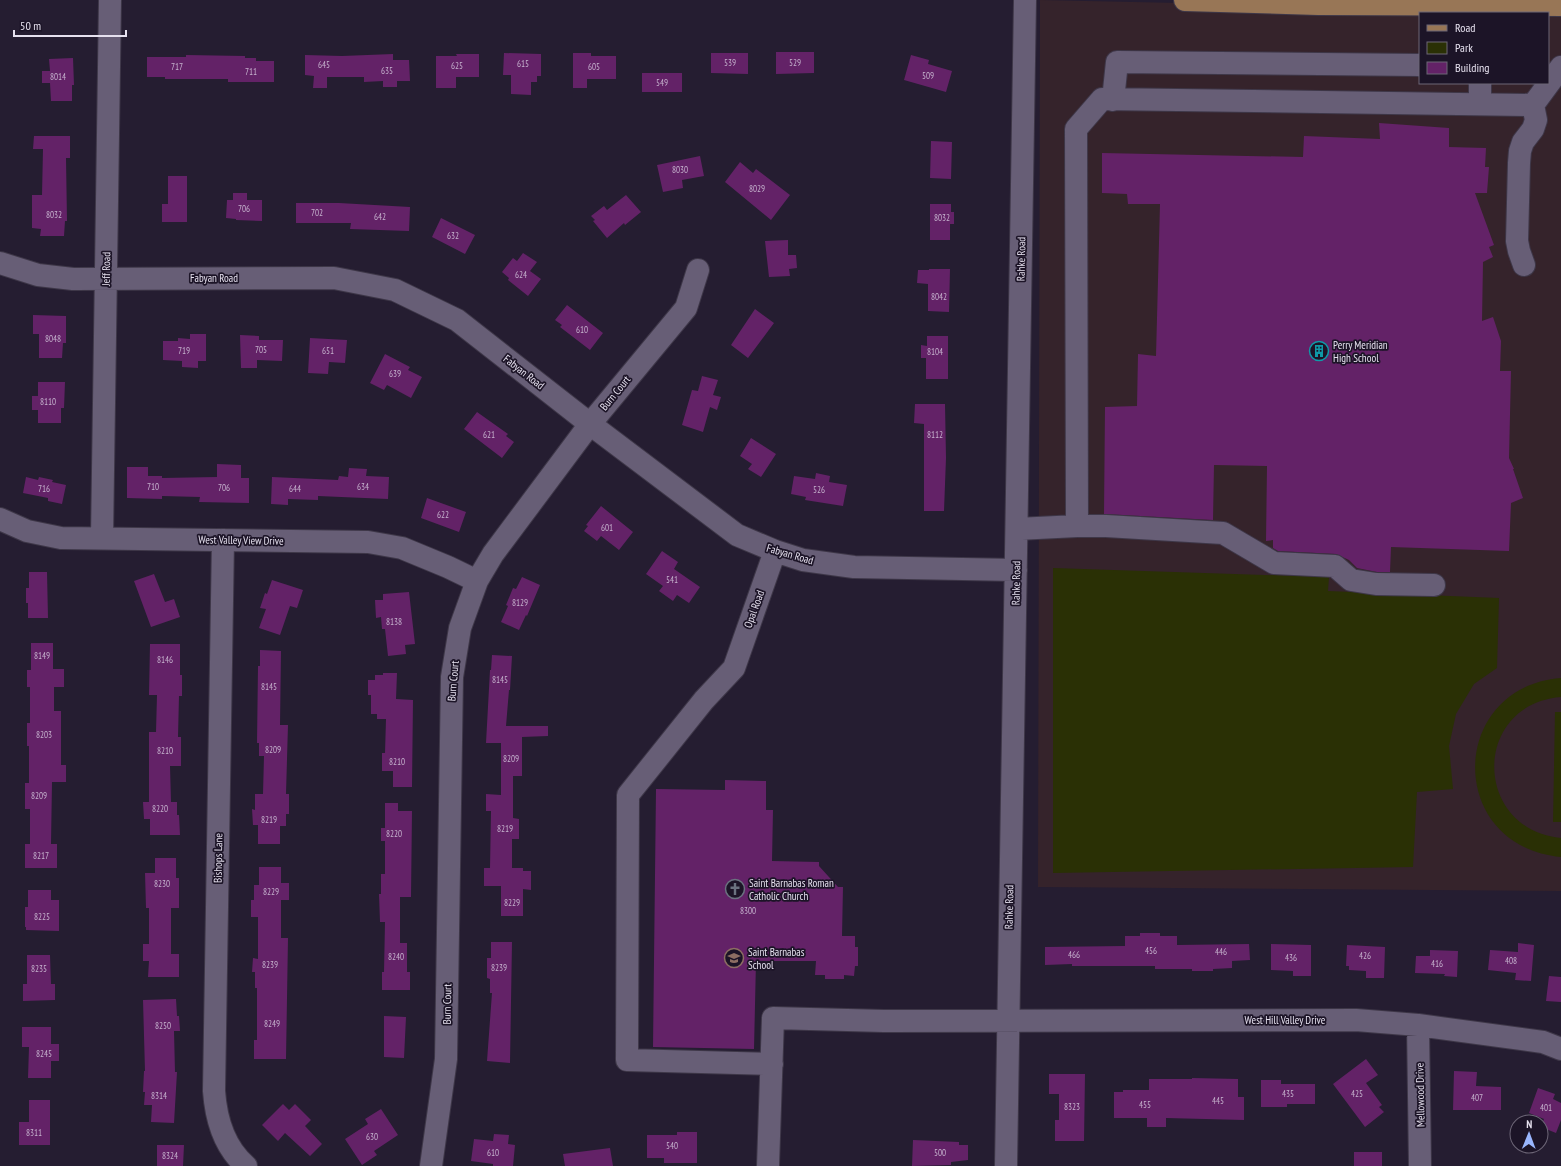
<svg xmlns="http://www.w3.org/2000/svg" width="1561" height="1166" viewBox="0 0 1561 1166" font-family="'PT Sans Narrow',sans-serif">
  <style>
    .education { fill: #35232b; fill-rule: evenodd }
    .green { fill: #2a3005 }
    .building { fill: #632267 }
    .lines { fill: none; stroke-linecap: round; stroke-linejoin: round }
    .minor-casing { stroke: #3e3748; stroke-width: 24 }
    .major-casing { stroke: #3e3748; stroke-width: 24 }
    .minor { stroke: #675e76; stroke-width: 22 }
    .major { stroke: #987656; stroke-width: 22 }
    .labels { text-anchor: middle; stroke-width: 3.5; stroke-linejoin: round; paint-order: stroke }
    .number-label { font-size: 9px; fill: #c5b1cd }
    .street-label { font-size: 11px; fill: #e6e1ef; stroke: #1c1427 }
    .poi-label { font-size: 11px; fill: #e6e1ef; stroke: #1c1427; text-anchor: start }
  </style>
  <rect width="100%" height="100%" fill="#251d31"/>
  <path class="education" d="M 1040,0 L 1561,11 L 1561,891 L 1038,887 ZM 1420,13 L 1548,13 L 1548,83 L 1420,83 Z"/>
  <path class="green" d="M 1053,568 L 1329,577 L 1328,591 L 1499,598 L 1497,668 L 1474,684 L 1456,714 L 1449,746 L 1453,789 L 1417,792 L 1413,867 L 1053,873 Z
    M 1561,678 L 1561,697 C 1472,704 1472,829 1561,838 L 1561,857 C 1445,846 1448,687 1561,678 Z
    M 1555,712 L 1561,712 L 1561,822 L 1553,822 Z"/>
  <path class="building" d="M 776,52 L 814,52 L 814,73 L 776,74 Z
    M 504,53 L 541,54 L 541,76 L 537,76 L 537,82 L 531,82 L 531,95 L 511,94 L 511,75 L 503,75 Z
    M 573,53 L 591,53 L 591,56 L 616,56 L 616,79 L 587,79 L 587,88 L 573,88 Z
    M 711,53 L 748,53 L 748,74 L 711,73 Z
    M 393,54 L 393,60 L 409,60 L 410,81 L 397,81 L 397,87 L 383,87 L 383,81 L 364,82 L 364,77 L 327,77 L 327,88 L 313,88 L 314,76 L 305,75 L 305,55 L 342,56 Z
    M 456,54 L 479,54 L 479,77 L 456,77 L 456,88 L 436,88 L 436,56 L 457,56 Z
    M 186,55 L 245,56 L 245,58 L 256,58 L 256,61 L 274,61 L 274,82 L 228,82 L 228,79 L 165,79 L 165,77 L 147,77 L 147,57 L 186,57 Z
    M 911,55 L 929,60 L 928,64 L 952,71 L 946,92 L 904,80 Z
    M 73,58 L 74,85 L 72,85 L 72,101 L 51,101 L 50,83 L 42,83 L 42,71 L 50,71 L 49,59 Z
    M 642,73 L 682,73 L 682,92 L 642,92 Z
    M 1379,123 L 1449,128 L 1449,147 L 1486,148 L 1485,167 L 1489,167 L 1487,193 L 1475,193 L 1494,245 L 1489,247 L 1493,257 L 1483,262 L 1482,321 L 1493,317 L 1501,341 L 1500,371 L 1511,371 L 1509,458 L 1514,469 L 1513,469 L 1523,498 L 1511,503 L 1509,551 L 1391,547 L 1390,572 L 1377,572 L 1357,568 L 1349,560 L 1336,554 L 1278,551 L 1273,548 L 1273,540 L 1266,541 L 1267,466 L 1214,465 L 1213,520 L 1104,514 L 1105,407 L 1137,406 L 1138,354 L 1156,356 L 1160,204 L 1128,204 L 1127,194 L 1102,193 L 1102,153 L 1303,157 L 1304,136 L 1380,139 Z
    M 34,136 L 70,136 L 70,158 L 66,158 L 67,221 L 65,221 L 64,236 L 40,236 L 41,229 L 32,228 L 32,195 L 42,195 L 43,149 L 33,149 Z
    M 931,141 L 952,142 L 951,179 L 930,178 Z
    M 700,156 L 704,176 L 682,180 L 683,188 L 663,192 L 657,165 Z
    M 740,162 L 753,173 L 756,169 L 790,195 L 771,220 L 725,182 Z
    M 168,176 L 187,176 L 187,222 L 162,222 L 162,204 L 168,204 Z
    M 233,193 L 247,193 L 247,200 L 262,200 L 262,221 L 236,220 L 236,219 L 226,218 L 227,200 L 233,200 Z
    M 626,195 L 641,212 L 625,225 L 624,223 L 607,238 L 593,221 L 595,220 L 591,216 L 604,206 L 607,210 Z
    M 296,203 L 339,203 L 410,207 L 409,231 L 350,229 L 351,223 L 296,223 Z
    M 930,204 L 951,204 L 951,212 L 954,212 L 954,224 L 950,224 L 950,240 L 930,240 Z
    M 441,218 L 475,235 L 465,254 L 432,237 Z
    M 788,240 L 788,255 L 796,255 L 797,268 L 789,269 L 790,276 L 769,277 L 765,241 Z
    M 523,253 L 537,262 L 530,271 L 541,279 L 528,296 L 508,280 L 509,278 L 502,272 L 513,258 L 517,261 Z
    M 929,269 L 950,269 L 949,312 L 928,311 L 928,284 L 917,283 L 918,270 L 929,270 Z
    M 567,305 L 603,333 L 590,350 L 560,327 L 562,325 L 555,320 Z
    M 755,309 L 774,323 L 748,358 L 731,345 Z
    M 33,315 L 66,316 L 66,343 L 63,343 L 62,358 L 39,358 L 39,334 L 33,334 Z
    M 190,334 L 206,334 L 206,361 L 198,361 L 198,368 L 182,367 L 182,361 L 163,360 L 163,341 L 178,341 L 178,338 L 190,339 Z
    M 240,335 L 259,336 L 259,340 L 283,340 L 282,361 L 257,360 L 257,368 L 241,368 Z
    M 927,336 L 948,336 L 948,379 L 926,379 L 926,358 L 921,358 L 921,345 L 927,346 Z
    M 310,338 L 347,340 L 345,363 L 329,362 L 328,374 L 308,373 Z
    M 385,354 L 410,367 L 408,370 L 422,377 L 411,398 L 387,385 L 384,390 L 370,383 Z
    M 702,376 L 718,380 L 713,395 L 721,397 L 717,410 L 710,407 L 703,432 L 682,425 L 692,390 L 698,391 Z
    M 38,382 L 65,382 L 64,408 L 61,408 L 61,423 L 38,423 L 38,410 L 32,410 L 32,396 L 38,396 Z
    M 915,404 L 945,404 L 946,458 L 944,511 L 924,511 L 924,424 L 914,423 Z
    M 477,412 L 508,434 L 506,436 L 514,442 L 502,458 L 464,429 Z
    M 751,438 L 776,454 L 761,477 L 748,469 L 752,464 L 740,456 Z
    M 217,464 L 241,465 L 241,478 L 249,478 L 249,503 L 199,502 L 200,497 L 162,496 L 162,499 L 127,498 L 127,467 L 148,467 L 148,476 L 162,476 L 162,478 L 217,477 Z
    M 349,468 L 367,469 L 366,476 L 389,477 L 388,499 L 318,496 L 318,500 L 288,499 L 288,505 L 271,504 L 272,477 L 338,480 L 339,476 L 348,477 Z
    M 816,473 L 830,476 L 829,482 L 847,485 L 843,506 L 805,500 L 806,497 L 791,494 L 794,476 L 815,479 Z
    M 26,477 L 38,480 L 39,477 L 53,480 L 52,482 L 66,485 L 62,504 L 48,501 L 48,498 L 23,493 Z
    M 427,498 L 466,512 L 459,532 L 421,518 Z
    M 601,506 L 633,532 L 619,550 L 601,536 L 597,541 L 584,531 L 588,526 L 586,525 Z
    M 662,551 L 678,562 L 674,569 L 700,587 L 689,603 L 677,595 L 673,601 L 659,591 L 663,586 L 646,574 Z
    M 29,572 L 47,572 L 48,618 L 28,618 L 28,603 L 26,603 L 26,588 L 29,588 Z
    M 154,574 L 165,602 L 174,599 L 180,617 L 151,627 L 134,581 Z
    M 522,577 L 540,585 L 527,616 L 526,615 L 519,630 L 501,622 L 508,606 L 506,605 L 513,588 L 516,589 Z
    M 272,580 L 303,590 L 297,608 L 290,606 L 280,635 L 259,628 L 266,609 L 260,608 L 265,593 L 267,594 Z
    M 409,592 L 415,644 L 405,645 L 406,654 L 388,656 L 385,629 L 382,629 L 381,617 L 376,618 L 375,600 L 383,600 L 383,594 Z
    M 31,643 L 53,643 L 53,669 L 64,669 L 64,687 L 54,687 L 54,711 L 61,711 L 61,765 L 66,765 L 66,782 L 52,782 L 51,844 L 57,844 L 57,868 L 25,868 L 25,844 L 30,844 L 30,809 L 25,809 L 25,783 L 29,783 L 29,746 L 27,746 L 27,723 L 30,723 L 30,687 L 27,687 L 27,670 L 31,670 Z
    M 150,644 L 180,644 L 180,675 L 182,675 L 182,696 L 179,696 L 178,737 L 181,737 L 181,766 L 170,766 L 171,802 L 177,802 L 177,815 L 179,815 L 180,835 L 150,835 L 150,819 L 144,819 L 143,802 L 149,802 L 149,732 L 156,732 L 157,695 L 149,695 Z
    M 260,650 L 281,651 L 280,725 L 288,725 L 286,794 L 289,794 L 289,814 L 286,814 L 286,826 L 280,826 L 280,844 L 258,844 L 258,825 L 253,825 L 252,809 L 255,810 L 255,794 L 263,794 L 264,756 L 259,756 L 259,743 L 257,743 L 258,666 L 260,666 Z
    M 492,655 L 512,656 L 510,690 L 509,690 L 506,726 L 548,726 L 548,736 L 522,737 L 522,776 L 513,776 L 513,818 L 519,819 L 519,839 L 512,839 L 512,868 L 523,868 L 523,871 L 531,871 L 531,890 L 523,889 L 523,916 L 501,916 L 501,886 L 484,886 L 484,868 L 490,868 L 491,811 L 486,811 L 486,794 L 501,795 L 501,743 L 486,743 L 490,670 L 491,670 Z
    M 383,673 L 397,673 L 396,699 L 413,700 L 412,787 L 393,787 L 393,771 L 382,771 L 382,753 L 385,753 L 386,719 L 377,719 L 377,714 L 371,714 L 371,695 L 368,695 L 368,680 L 375,680 L 375,675 L 383,675 Z
    M 725,780 L 766,781 L 766,810 L 773,810 L 772,861 L 819,862 L 819,866 L 838,887 L 843,887 L 842,936 L 855,936 L 855,947 L 858,947 L 858,966 L 855,966 L 854,976 L 844,975 L 844,979 L 825,979 L 825,975 L 815,975 L 816,961 L 756,961 L 754,1049 L 653,1047 L 656,789 L 725,790 Z
    M 385,803 L 398,803 L 398,811 L 412,811 L 411,897 L 400,897 L 400,943 L 407,943 L 407,972 L 410,972 L 410,990 L 382,990 L 382,972 L 384,972 L 385,922 L 380,922 L 379,894 L 381,894 L 381,874 L 385,874 L 385,841 L 381,841 L 381,828 L 385,828 Z
    M 155,858 L 176,858 L 176,878 L 179,878 L 179,908 L 171,908 L 171,954 L 179,954 L 179,977 L 148,977 L 149,961 L 143,961 L 143,944 L 149,944 L 149,908 L 146,908 L 145,873 L 155,873 Z
    M 259,867 L 281,867 L 281,883 L 289,883 L 289,900 L 281,900 L 281,938 L 288,938 L 286,1059 L 254,1059 L 254,1040 L 257,1040 L 257,988 L 255,988 L 255,972 L 252,972 L 253,958 L 258,959 L 258,917 L 251,917 L 251,900 L 254,900 L 254,885 L 259,885 Z
    M 28,890 L 51,890 L 51,900 L 59,900 L 59,931 L 26,930 L 26,927 L 25,927 L 25,907 L 28,907 Z
    M 1140,933 L 1160,933 L 1160,936 L 1177,936 L 1177,945 L 1249,944 L 1250,960 L 1232,961 L 1232,968 L 1213,969 L 1213,971 L 1192,971 L 1192,969 L 1155,969 L 1155,966 L 1072,966 L 1072,964 L 1045,965 L 1045,947 L 1125,946 L 1125,936 L 1140,936 Z
    M 491,942 L 512,942 L 510,1063 L 487,1061 L 492,993 L 490,993 L 490,979 L 487,978 L 487,958 L 491,958 Z
    M 1518,943 L 1534,945 L 1531,981 L 1515,980 L 1516,973 L 1488,970 L 1490,950 L 1518,952 Z
    M 1271,944 L 1311,945 L 1311,976 L 1293,976 L 1293,971 L 1271,970 Z
    M 1347,945 L 1385,947 L 1384,978 L 1366,978 L 1366,971 L 1349,970 L 1349,966 L 1346,966 Z
    M 1430,950 L 1458,951 L 1457,977 L 1444,976 L 1445,974 L 1415,973 L 1416,956 L 1430,956 Z
    M 27,955 L 50,955 L 51,984 L 55,984 L 55,1000 L 23,1001 L 23,984 L 27,984 Z
    M 1549,976 L 1561,977 L 1561,1002 L 1546,1001 Z
    M 176,999 L 177,1016 L 179,1016 L 180,1031 L 174,1031 L 175,1072 L 177,1072 L 174,1123 L 151,1122 L 152,1105 L 144,1105 L 145,1092 L 143,1092 L 144,1071 L 145,1071 L 143,1000 Z
    M 384,1016 L 406,1017 L 404,1058 L 384,1057 Z
    M 22,1027 L 51,1027 L 51,1044 L 59,1044 L 59,1061 L 51,1061 L 51,1078 L 28,1078 L 29,1047 L 22,1047 Z
    M 1366,1059 L 1378,1075 L 1366,1083 L 1382,1105 L 1379,1107 L 1384,1112 L 1365,1127 L 1333,1084 Z
    M 1454,1071 L 1477,1072 L 1476,1086 L 1501,1087 L 1501,1110 L 1453,1110 Z
    M 1049,1074 L 1085,1074 L 1084,1141 L 1055,1141 L 1055,1120 L 1059,1120 L 1059,1094 L 1049,1094 Z
    M 1192,1078 L 1238,1079 L 1238,1097 L 1244,1097 L 1244,1120 L 1166,1118 L 1166,1127 L 1147,1127 L 1147,1118 L 1114,1118 L 1114,1092 L 1123,1092 L 1123,1090 L 1149,1090 L 1149,1079 L 1192,1079 Z
    M 1261,1080 L 1281,1080 L 1281,1084 L 1315,1084 L 1315,1104 L 1287,1104 L 1287,1107 L 1261,1107 Z
    M 1538,1088 L 1555,1094 L 1553,1099 L 1561,1103 L 1561,1120 L 1556,1133 L 1541,1127 L 1544,1119 L 1529,1113 Z
    M 29,1100 L 50,1100 L 50,1145 L 19,1145 L 19,1122 L 29,1122 Z
    M 283,1104 L 289,1110 L 295,1104 L 311,1120 L 305,1126 L 322,1144 L 310,1156 L 285,1133 L 278,1141 L 262,1125 Z
    M 381,1109 L 398,1135 L 374,1151 L 377,1155 L 362,1165 L 345,1139 L 368,1124 L 365,1119 Z
    M 677,1132 L 697,1132 L 697,1163 L 664,1163 L 664,1158 L 647,1158 L 647,1135 L 677,1135 Z
    M 494,1134 L 509,1135 L 508,1144 L 515,1145 L 513,1166 L 493,1166 L 493,1164 L 471,1161 L 474,1139 L 493,1141 Z
    M 913,1140 L 959,1142 L 959,1145 L 968,1145 L 968,1160 L 951,1162 L 951,1165 L 912,1166 Z
    M 157,1145 L 184,1145 L 183,1166 L 157,1166 Z
    M 610,1148 L 613,1166 L 565,1166 L 563,1154 Z
    M 1354,1152 L 1382,1152 L 1382,1166 L 1354,1166 Z"/>
  <g class="lines">
    <defs>
      <path id="minor" d="M 1480,83 L 1480,104
        M 1113,100 L 1117,62 L 1420,65
        M 0,263 L 38,275 L 73,279 L 334,278 L 395,290 L 457,320 L 590,424 L 737,535 L 775,551 L 803,560 L 854,567 L 1016,570
        M 1524,265 L 1519,251 L 1517,241 L 1519,163 L 1520,151 L 1523,142 L 1533,129 L 1536,120 L 1533,105
        M 0,519 L 27,531 L 61,538 L 368,542 L 402,548 L 448,567 L 477,581
        M 1077,526 L 1106,526 L 1223,533 L 1274,563 L 1335,566 L 1351,580 L 1376,584 L 1434,585
        M 1017,529 L 1077,526 L 1076,129 L 1102,99 L 1533,105 L 1561,67
        M 102,538 L 110,0
        M 223,540 L 214,1091 C 216,1119 224,1147 246,1166
        M 1418,1025 L 1420,1166
        M 772,1064 L 627,1060 L 628,795 L 704,700 L 734,668 L 775,551
        M 431,1166 L 446,1059 L 452,677 L 460,628 L 477,581 L 493,554 L 590,424 L 686,308 L 698,270
        M 768,1166 L 773,1018 L 884,1021 L 1356,1020 L 1418,1025 L 1543,1042 L 1561,1049
        M 1006,1166 L 1025,0"/>
      <path id="major" d="M 1185,0 L 1318,4 L 1561,5"/>
    </defs>
    <use href="#minor" class="minor-casing"/>
    <use href="#major" class="major-casing"/>
    <use href="#minor" class="minor"/>
    <use href="#major" class="major"/>
  </g>
  <defs>
    <symbol id="building-ring" viewBox="-11 -11 22 22"><circle r="9.5" fill="#1c1427" stroke="#0f9aa8" stroke-width="1.5"/><path d="M-4-6H4V6H1V3H-1V6H-4ZM-2.5-4.3h1.7v1.8h-1.7ZM.8-4.3h1.7v1.8H.8ZM-2.5-1h1.7V.8h-1.7ZM.8-1h1.7V.8H.8Z" fill="#0f9aa8"/></symbol>
    <symbol id="church-ring" viewBox="-11 -11 22 22"><circle r="9.5" fill="#1c1427" stroke="#6b7280" stroke-width="1.5"/><path d="M-1.2-6h2.4v3.5h3.3v2.4h-3.3V6h-2.4V-.1h-3.3v-2.4h3.3Z" fill="#6b7280"/></symbol>
    <symbol id="school-ring" viewBox="-11 -11 22 22"><circle r="9.5" fill="#1c1427" stroke="#8d6e63" stroke-width="1.5"/><path d="M0-5L7-2L0 1L-7-2ZM-4 1L0 2.5L4 1V4Q0 6-4 4Z" fill="#8d6e63"/></symbol>
  </defs>
  <g fill-rule="evenodd">
    <use href="#building-ring" x="1308" y="340" width="22" height="22"/>
    <use href="#church-ring" x="724" y="878" width="22" height="22"/>
    <use href="#school-ring" x="723" y="947" width="22" height="22"/>
  </g>
  <g class="labels">
    <g class="number-label">
      <text x="730" y="66">539</text>
      <text x="795" y="66">529</text>
      <text x="523" y="67">615</text>
      <text x="324" y="68">645</text>
      <text x="457" y="69">625</text>
      <text x="177" y="70">717</text>
      <text x="594" y="70">605</text>
      <text x="387" y="74">635</text>
      <text x="251" y="75">711</text>
      <text x="928" y="79">509</text>
      <text x="58" y="80">8014</text>
      <text x="662" y="86">549</text>
      <text x="680" y="173">8030</text>
      <text x="757" y="192">8029</text>
      <text x="244" y="212">706</text>
      <text x="317" y="216">702</text>
      <text x="54" y="218">8032</text>
      <text x="380" y="220">642</text>
      <text x="942" y="221">8032</text>
      <text x="453" y="239">632</text>
      <text x="521" y="278">624</text>
      <text x="939" y="300">8042</text>
      <text x="582" y="333">610</text>
      <text x="53" y="342">8048</text>
      <text x="261" y="353">705</text>
      <text x="184" y="354">719</text>
      <text x="328" y="354">651</text>
      <text x="935" y="355">8104</text>
      <text x="395" y="377">639</text>
      <text x="48" y="405">8110</text>
      <text x="489" y="438">621</text>
      <text x="935" y="438">8112</text>
      <text x="153" y="490">710</text>
      <text x="363" y="490">634</text>
      <text x="224" y="491">706</text>
      <text x="44" y="492">716</text>
      <text x="295" y="492">644</text>
      <text x="819" y="493">526</text>
      <text x="443" y="518">622</text>
      <text x="607" y="531">601</text>
      <text x="672" y="583">541</text>
      <text x="520" y="606">8129</text>
      <text x="394" y="625">8138</text>
      <text x="42" y="659">8149</text>
      <text x="165" y="663">8146</text>
      <text x="500" y="683">8145</text>
      <text x="269" y="690">8145</text>
      <text x="44" y="738">8203</text>
      <text x="273" y="753">8209</text>
      <text x="165" y="754">8210</text>
      <text x="511" y="762">8209</text>
      <text x="397" y="765">8210</text>
      <text x="39" y="799">8209</text>
      <text x="160" y="812">8220</text>
      <text x="269" y="823">8219</text>
      <text x="505" y="832">8219</text>
      <text x="394" y="837">8220</text>
      <text x="41" y="859">8217</text>
      <text x="162" y="887">8230</text>
      <text x="271" y="895">8229</text>
      <text x="512" y="906">8229</text>
      <text x="748" y="914">8300</text>
      <text x="42" y="920">8225</text>
      <text x="1151" y="954">456</text>
      <text x="1221" y="955">446</text>
      <text x="1074" y="958">466</text>
      <text x="1365" y="959">426</text>
      <text x="396" y="960">8240</text>
      <text x="1291" y="961">436</text>
      <text x="1511" y="964">408</text>
      <text x="1437" y="967">416</text>
      <text x="270" y="968">8239</text>
      <text x="499" y="971">8239</text>
      <text x="39" y="972">8235</text>
      <text x="272" y="1027">8249</text>
      <text x="163" y="1029">8250</text>
      <text x="44" y="1057">8245</text>
      <text x="1288" y="1097">435</text>
      <text x="1357" y="1097">425</text>
      <text x="159" y="1099">8314</text>
      <text x="1477" y="1101">407</text>
      <text x="1218" y="1104">445</text>
      <text x="1145" y="1108">455</text>
      <text x="1072" y="1110">8323</text>
      <text x="1546" y="1111">401</text>
      <text x="34" y="1136">8311</text>
      <text x="372" y="1140">630</text>
      <text x="672" y="1149">540</text>
      <text x="493" y="1156">610</text>
      <text x="940" y="1156">500</text>
      <text x="170" y="1159">8324</text>
    </g>
    <g class="street-label">
      <text transform="translate(1021 259) rotate(-89)" y="4">Rahke Road</text>
      <text transform="translate(106 269) rotate(-89)" y="4">Jeff Road</text>
      <text x="214" y="282">Fabyan Road</text>
      <text transform="translate(524 372) rotate(38)" y="4">Fabyan Road</text>
      <text transform="translate(615 393) rotate(-51)" y="4">Burn Court</text>
      <text transform="translate(241 540) rotate(1)" y="4">West Valley View Drive</text>
      <text transform="translate(790 554) rotate(16)" y="4">Fabyan Road</text>
      <text transform="translate(1016 583) rotate(-89)" y="4">Rahke Road</text>
      <text transform="translate(754 609) rotate(-70)" y="4">Opal Road</text>
      <text transform="translate(453 681) rotate(-85)" y="4">Burn Court</text>
      <text transform="translate(218 858) rotate(-89)" y="4">Bishops Lane</text>
      <text transform="translate(1009 907) rotate(-89)" y="4">Rahke Road</text>
      <text transform="translate(447 1004) rotate(-89)" y="4">Burn Court</text>
      <text x="1285" y="1024">West Hill Valley Drive</text>
      <text transform="translate(1420 1095) rotate(-91)" y="4">Mellowood Drive</text>
    </g>
    <g class="poi-label">
      <text x="1333" y="349">Perry Meridian<tspan x="1333" dy="13">High School</tspan></text>
      <text x="749" y="887">Saint Barnabas Roman<tspan x="749" dy="13">Catholic Church</tspan></text>
      <text x="748" y="956">Saint Barnabas<tspan x="748" dy="13">School</tspan></text>
    </g>
  </g>
  <rect x="1419" y="12" width="130" height="72" fill="#1c1427" stroke="#6d6677"/>
  <rect x="1427" y="25" width="20" height="6" fill="#987656" stroke="#6d6677"/>
  <text x="1455" y="32" font-size="12" fill="#e6e1ef">Road</text>
  <rect x="1427" y="42" width="20" height="12" fill="#2a3005" stroke="#6d6677"/>
  <text x="1455" y="52" font-size="12" fill="#e6e1ef">Park</text>
  <rect x="1427" y="62" width="20" height="12" fill="#632267" stroke="#6d6677"/>
  <text x="1455" y="72" font-size="12" fill="#e6e1ef">Building</text>
  <g transform="translate(1529 1134) rotate(1)"><circle r="19" fill="#1c1427" stroke="#6d6677"/>
  <path d="M0-3L7 15L0 10L-7 15Z" fill="#99b5fd"/>
  <text y="-6" font-size="11" font-weight="bold" text-anchor="middle" fill="#e6e1ef">N</text>
  </g>
  <path d="M14 30v6h112v-6" fill="none" stroke="#e6e1ef" stroke-width="2"/>
  <text x="20" y="30" font-size="12" fill="#e6e1ef" stroke="#1c1427" stroke-width="3" paint-order="stroke">50 m</text>
</svg>
